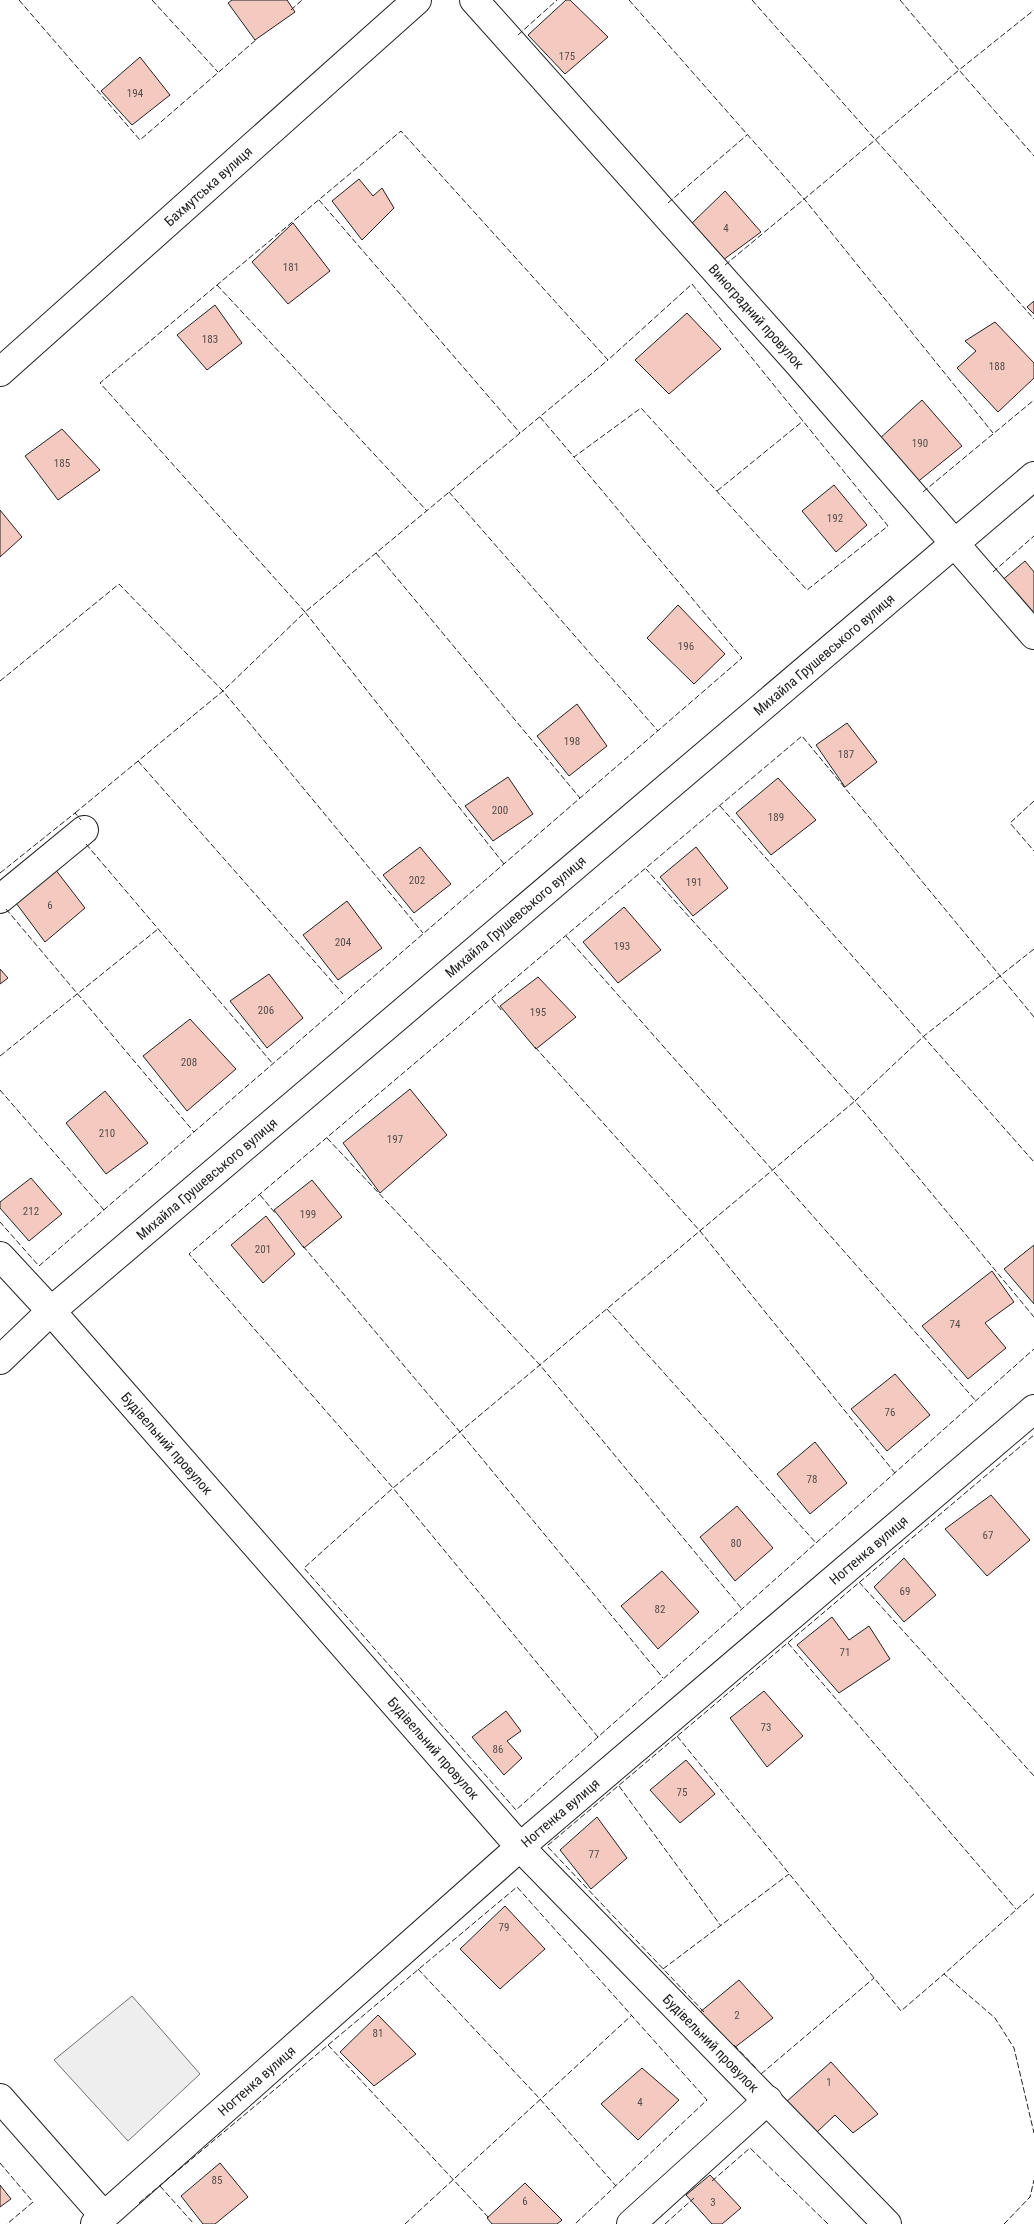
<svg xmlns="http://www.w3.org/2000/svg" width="1034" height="2224" viewBox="0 0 1034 2224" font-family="'Roboto Condensed',sans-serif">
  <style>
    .green { fill: #eee; stroke: #6f6f6f }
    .building { fill: #f3c9c0; stroke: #222 }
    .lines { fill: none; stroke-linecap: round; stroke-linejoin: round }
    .minor-casing { stroke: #222; stroke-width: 30 }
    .tertiary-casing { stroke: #222; stroke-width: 30 }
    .minor { stroke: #fff; stroke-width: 28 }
    .tertiary { stroke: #fff; stroke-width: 28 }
    .fence { stroke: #222; stroke-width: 1; stroke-dasharray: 6 2.5; stroke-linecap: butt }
    .labels { text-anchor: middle; stroke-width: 4; stroke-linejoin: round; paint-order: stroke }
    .number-label { font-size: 11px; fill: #564c4a }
    .street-label { font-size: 14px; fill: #222; stroke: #fff }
  </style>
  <rect width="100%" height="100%" fill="#fff"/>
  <path class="green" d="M 132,1996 L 200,2074 L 128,2141 L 54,2060 Z"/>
  <path class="building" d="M 232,0 L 287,0 L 295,12 L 255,40 L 228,3 Z
    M 566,0 L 570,0 L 608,37 L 565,74 L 528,35 Z
    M 140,57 L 170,95 L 132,125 L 101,91 Z
    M 359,179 L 373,196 L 382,188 L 394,208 L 362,240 L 332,201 Z
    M 725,191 L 761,232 L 723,260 L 690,225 Z
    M 293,223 L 330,271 L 288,304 L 252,262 Z
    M 1034,301 L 1034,314 L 1027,307 Z
    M 215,305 L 242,343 L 207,370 L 177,335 Z
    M 687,313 L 721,349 L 669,394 L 635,360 Z
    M 995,322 L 1034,363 L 1034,378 L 998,412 L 957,368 L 976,351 L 965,341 Z
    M 922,400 L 962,446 L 915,484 L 878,440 Z
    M 62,429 L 100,470 L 58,500 L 25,456 Z
    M 834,485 L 867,525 L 836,552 L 802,511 Z
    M 0,510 L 22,537 L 0,557 Z
    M 1025,561 L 1034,572 L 1034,619 L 1000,582 Z
    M 678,605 L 725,654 L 694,684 L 647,638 Z
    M 577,704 L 607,746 L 569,776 L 537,736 Z
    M 847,723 L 877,762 L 845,787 L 816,745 Z
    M 508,777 L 533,814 L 493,841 L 465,806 Z
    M 778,778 L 816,820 L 771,855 L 736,813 Z
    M 420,847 L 451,884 L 414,913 L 383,875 Z
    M 696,847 L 728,888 L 693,916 L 660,877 Z
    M 55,869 L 85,908 L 45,942 L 16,903 Z
    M 347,901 L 382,948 L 338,980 L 303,935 Z
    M 624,907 L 661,950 L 618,983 L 583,942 Z
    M 0,969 L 8,978 L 0,984 Z
    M 269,974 L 303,1018 L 267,1048 L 230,1001 Z
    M 538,977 L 576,1017 L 536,1049 L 500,1006 Z
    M 190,1019 L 236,1069 L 187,1111 L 143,1056 Z
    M 410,1089 L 447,1135 L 380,1193 L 343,1143 Z
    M 105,1091 L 148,1143 L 106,1174 L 66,1123 Z
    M 31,1178 L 62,1214 L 29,1241 L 0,1208 L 0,1202 Z
    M 312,1180 L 342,1217 L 304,1248 L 274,1210 Z
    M 266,1216 L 295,1254 L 263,1283 L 231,1245 Z
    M 1034,1245 L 1034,1304 L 1004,1269 Z
    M 992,1271 L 1014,1302 L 985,1323 L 1006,1348 L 968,1379 L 922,1326 Z
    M 895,1374 L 930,1415 L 887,1451 L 851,1409 Z
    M 815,1442 L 847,1483 L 810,1514 L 777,1474 Z
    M 991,1495 L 1030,1540 L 987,1576 L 945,1529 Z
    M 737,1506 L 773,1548 L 735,1581 L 700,1537 Z
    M 904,1558 L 936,1595 L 904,1622 L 874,1587 Z
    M 662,1571 L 699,1612 L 658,1649 L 621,1606 Z
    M 832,1617 L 849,1640 L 869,1626 L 890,1659 L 839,1693 L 797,1645 Z
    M 764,1691 L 803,1736 L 767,1767 L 730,1718 Z
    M 506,1711 L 521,1731 L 507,1741 L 522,1758 L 504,1775 L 472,1737 Z
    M 686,1760 L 715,1794 L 680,1823 L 650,1790 Z
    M 597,1817 L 627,1858 L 591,1889 L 560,1850 Z
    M 505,1906 L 545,1949 L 500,1989 L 460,1949 Z
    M 739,1980 L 773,2018 L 734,2048 L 700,2012 Z
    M 378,2015 L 416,2054 L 374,2086 L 340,2052 Z
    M 831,2062 L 878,2114 L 853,2133 L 835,2115 L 817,2132 L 786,2102 Z
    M 642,2068 L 679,2100 L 638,2140 L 601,2104 Z
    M 220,2163 L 248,2197 L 215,2224 L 203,2224 L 181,2196 Z
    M 710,2175 L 741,2208 L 722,2224 L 712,2224 L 686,2195 Z
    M 525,2183 L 562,2220 L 557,2224 L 492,2224 L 487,2218 Z
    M 0,2185 L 11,2199 L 0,2207 Z"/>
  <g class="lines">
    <defs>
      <g id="minor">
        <path id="s1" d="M 474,0 L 798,363 L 1034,635"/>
        <path d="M 0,899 L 84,830"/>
        <path id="s2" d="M 0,1256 L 51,1311 L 520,1847 L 887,2224"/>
        <path id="s3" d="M 0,1360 L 51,1311 L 1034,476"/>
        <path d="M 0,2098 L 104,2216"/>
        <path id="s4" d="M 95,2224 L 520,1847 L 1034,1409"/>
        <path d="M 631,2224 L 768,2100"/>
      </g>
      <g id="tertiary">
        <path id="s5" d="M 0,372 L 417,0"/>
      </g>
    </defs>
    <use href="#minor" class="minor-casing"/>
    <use href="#tertiary" class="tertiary-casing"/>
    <use href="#minor" class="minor"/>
    <use href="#tertiary" class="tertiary"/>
    <path class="fence" d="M 19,0 L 140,140 L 257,39
      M 152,0 L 218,72
      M 629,0 L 805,200 L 993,433
      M 752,0 L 1034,319
      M 900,0 L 959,70 L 1034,10
      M 291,10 L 302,0
      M 518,35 L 557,0
      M 319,200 L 520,433
      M 668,203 L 747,135
      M 725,265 L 959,70 L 1034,156
      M 217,285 L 427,511
      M 540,417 L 574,457
      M 717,491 L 803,421
      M 449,492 L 658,731
      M 923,492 L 1034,400
      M 376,553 L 580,798
      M 993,572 L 1034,536
      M 0,681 L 119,584 L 223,691 L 305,612 L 100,383 L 401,131 L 608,360 L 692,284 L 888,526 L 807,590 L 641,408 L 574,457 L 742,658 L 39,1266 L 0,1222
      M 138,761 L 343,994
      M 1034,801 L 1010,823 L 1034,851
      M 720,806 L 1034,1162
      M 75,813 L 223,691 L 423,933
      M 86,844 L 273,1064
      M 504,864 L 305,612 L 608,360
      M 0,873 L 75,813 L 81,820
      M 6,909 L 194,1132
      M 566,936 L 976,1401
      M 1034,949 L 924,1036 L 855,1101 L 1034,1317
      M 492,999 L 503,1012
      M 1034,1017 L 802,736 L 189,1254 L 393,1488 L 304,1568 L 516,1810 L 1034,1349
      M 535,1047 L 700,1231 L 895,1473
      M 0,1056 L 158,929
      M 0,1090 L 104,1210
      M 327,1138 L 540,1365 L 742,1609
      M 260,1195 L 276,1214
      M 303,1246 L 460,1432 L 663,1678
      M 607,1309 L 816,1543
      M 859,1582 L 1034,1776
      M 788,1643 L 1016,1909
      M 677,1736 L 901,2011 L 944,1974
      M 598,1737 L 393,1488 L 855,1101 L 646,869
      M 619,1786 L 721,1926
      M 1034,1894 L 944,1974 L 995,2018 L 1014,2048 L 1034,2133
      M 418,1969 L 540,2099 L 616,2186
      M 663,1969 L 789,1874
      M 704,2012 L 547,1846 L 1034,1435
      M 328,2045 L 489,2218
      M 734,2045 L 757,2069
      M 761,2074 L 874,1978
      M 0,2163 L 33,2202 L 7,2224
      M 712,2181 L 750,2148 L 828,2224
      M 160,2186 L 194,2224
      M 139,2203 L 517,1887 L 707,2100 L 575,2224
      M 405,2224 L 632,2015
      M 665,2224 L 694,2198
      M 1004,2224 L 1030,2197 L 1034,2180"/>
  </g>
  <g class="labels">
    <g class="number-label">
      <text x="567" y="60">175</text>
      <text x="135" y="97">194</text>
      <text x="726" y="232">4</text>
      <text x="291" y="271">181</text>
      <text x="210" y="343">183</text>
      <text x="997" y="370">188</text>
      <text x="920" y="447">190</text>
      <text x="62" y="467">185</text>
      <text x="835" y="522">192</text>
      <text x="686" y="650">196</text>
      <text x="572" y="745">198</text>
      <text x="846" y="758">187</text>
      <text x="500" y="814">200</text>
      <text x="776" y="821">189</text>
      <text x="417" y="884">202</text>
      <text x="694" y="886">191</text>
      <text x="50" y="909">6</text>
      <text x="343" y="946">204</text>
      <text x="622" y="950">193</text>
      <text x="266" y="1014">206</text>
      <text x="538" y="1016">195</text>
      <text x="189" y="1066">208</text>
      <text x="107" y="1137">210</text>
      <text x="395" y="1143">197</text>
      <text x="31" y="1215">212</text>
      <text x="308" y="1218">199</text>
      <text x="263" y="1253">201</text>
      <text x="955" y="1328">74</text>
      <text x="890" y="1416">76</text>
      <text x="812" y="1483">78</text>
      <text x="988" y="1539">67</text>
      <text x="736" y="1547">80</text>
      <text x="905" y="1595">69</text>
      <text x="660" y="1613">82</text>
      <text x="845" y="1656">71</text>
      <text x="766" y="1731">73</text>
      <text x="498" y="1753">86</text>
      <text x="682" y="1796">75</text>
      <text x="594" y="1858">77</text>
      <text x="504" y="1931">79</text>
      <text x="737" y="2019">2</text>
      <text x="378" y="2037">81</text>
      <text x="829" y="2086">1</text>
      <text x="640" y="2106">4</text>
      <text x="217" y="2184">85</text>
      <text x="525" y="2205">6</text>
      <text x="713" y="2206">3</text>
    </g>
    <g class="street-label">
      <text dy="5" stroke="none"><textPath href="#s5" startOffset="279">Бахмутська вулиця</textPath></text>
      <text dy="5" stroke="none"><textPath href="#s1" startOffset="424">Виноградний провулок</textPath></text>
      <text dy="5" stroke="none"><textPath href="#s3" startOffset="1085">Михайла Грушевського вулиця</textPath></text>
      <text dy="5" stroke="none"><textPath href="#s3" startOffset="680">Михайла Грушевського вулиця</textPath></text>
      <text dy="5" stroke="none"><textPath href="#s3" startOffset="275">Михайла Грушевського вулиця</textPath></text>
      <text dy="5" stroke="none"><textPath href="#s2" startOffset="251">Будівельний провулок</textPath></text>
      <text dy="5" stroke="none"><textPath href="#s4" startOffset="1026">Ногтенка вулиця</textPath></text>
      <text dy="5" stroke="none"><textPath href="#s2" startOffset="656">Будівельний провулок</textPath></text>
      <text dy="5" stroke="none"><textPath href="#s4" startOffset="621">Ногтенка вулиця</textPath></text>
      <text dy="5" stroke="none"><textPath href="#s2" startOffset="1061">Будівельний провулок</textPath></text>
      <text dy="5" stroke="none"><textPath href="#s4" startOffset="216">Ногтенка вулиця</textPath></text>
    </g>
  </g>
</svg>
